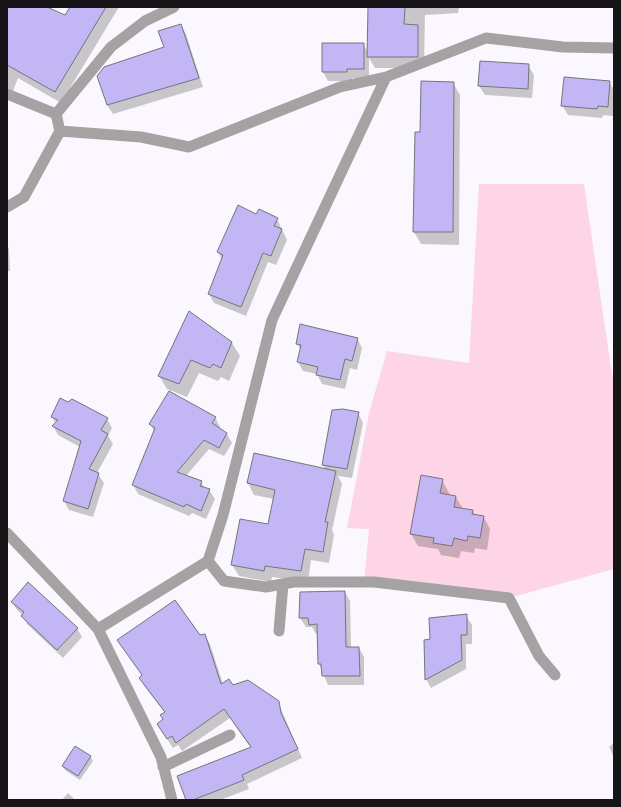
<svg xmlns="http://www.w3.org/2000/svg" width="621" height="807" viewBox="0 0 621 807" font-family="Jost,sans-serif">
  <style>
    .green { fill: #fdd5e6 }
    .shadow { fill: #0003 }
    .building { fill: #c3b6f4; stroke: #76747b }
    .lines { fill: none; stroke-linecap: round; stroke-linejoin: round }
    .minor { stroke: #a5a2a4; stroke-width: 11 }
  </style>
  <rect width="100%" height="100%" fill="#fbf7fe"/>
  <path class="green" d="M 479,184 L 584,184 L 612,375 L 614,375 L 614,569 L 509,598 L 364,582 L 369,529 L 347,528 L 369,413 L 387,351 L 469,363 Z"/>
  <path class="shadow" d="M 7,7 L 42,7 L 66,16 L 71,7 L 119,7 L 61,103 L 18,78 L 13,91 L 7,88 Z
    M 369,7 L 459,7 L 458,13 L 425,15 L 424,68 L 375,68 L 369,58 L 369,78 L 352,78 L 352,81 L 328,81 L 323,72 L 363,44 L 368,52 Z
    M 537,7 L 552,7 L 553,8 Z
    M 181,25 L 186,34 L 203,87 L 113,114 L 107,105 L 98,76 L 165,48 Z
    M 481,62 L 528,65 L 534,75 L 532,98 L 485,95 L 479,86 Z
    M 609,82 L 614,90 L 613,116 L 603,115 L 602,118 L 568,115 L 562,105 Z
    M 453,83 L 460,95 L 459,245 L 421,244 L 414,232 L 421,133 Z
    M 257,215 L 277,219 L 287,240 L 276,265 L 268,262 L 246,316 L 214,303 L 209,294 L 222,260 L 218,252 Z
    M 7,245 L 9,249 L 10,271 L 7,271 Z
    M 189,313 L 232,343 L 240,356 L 229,381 L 221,377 L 218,381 L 199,373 L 187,397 L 167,389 L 159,376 Z
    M 357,338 L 362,348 L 357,370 L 350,368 L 345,389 L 322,384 L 317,374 L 303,371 L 298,362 L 301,350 L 297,344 Z
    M 358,413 L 363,423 L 352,478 L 338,476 L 342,484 L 332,530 L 334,535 L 329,563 L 311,560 L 308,582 L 272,577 L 271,582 L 239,576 L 232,565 L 269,525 L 274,499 L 254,495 L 248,483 L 326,470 L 323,465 Z
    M 52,417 L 107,419 L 112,428 L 108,436 L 113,444 L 97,473 L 104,483 L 93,517 L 69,510 L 64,501 L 80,447 L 58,435 L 53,426 L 56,424 Z
    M 215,417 L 220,427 L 219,429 L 227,434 L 232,443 L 224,456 L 209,449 L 186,476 L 201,482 L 205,488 L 209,490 L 215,499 L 206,519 L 192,513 L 189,516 L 138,494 L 133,484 L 155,432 L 150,424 Z
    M 442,480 L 449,493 L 449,496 L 456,497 L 463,509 L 473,511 L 475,515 L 483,516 L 490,529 L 487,550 L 475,548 L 474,553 L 461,551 L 459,558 L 441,555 L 438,549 L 418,546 L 411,534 Z
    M 345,592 L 350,601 L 351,648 L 359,648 L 364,657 L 364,685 L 328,685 L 319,664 L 318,634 L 316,634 L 312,627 L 306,627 L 300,618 L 301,593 Z
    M 12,602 L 77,628 L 82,637 L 63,658 L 27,624 L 23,615 L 17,610 Z
    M 466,616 L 472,625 L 472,644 L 466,644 L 466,669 L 431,688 L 426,679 Z
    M 205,635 L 210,644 L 223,684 L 232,686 L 278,702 L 302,758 L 247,784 L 249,789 L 220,800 L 188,800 L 251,748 L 230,718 L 182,751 L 178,745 L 173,748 L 163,733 L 165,713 L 145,687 L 140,678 L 143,676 L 118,640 Z
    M 614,743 L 614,757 L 609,747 Z
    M 76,747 L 91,757 L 93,761 L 80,780 L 65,770 L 63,766 Z
    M 68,793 L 75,800 L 62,800 Z"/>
  <path class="building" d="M 7,7 L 47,7 L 65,15 L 70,7 L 106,7 L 55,92 L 7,65 Z
    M 368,7 L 405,7 L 404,24 L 418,25 L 418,57 L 367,57 Z
    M 181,24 L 199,78 L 107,105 L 97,76 L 104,67 L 164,47 L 158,31 Z
    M 322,43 L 364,43 L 364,69 L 347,69 L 347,72 L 322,72 Z
    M 480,61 L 529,64 L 528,89 L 478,86 Z
    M 564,77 L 610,81 L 608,107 L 598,106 L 597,109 L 561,106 Z
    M 421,81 L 454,82 L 453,232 L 413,232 L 415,132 L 420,132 Z
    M 238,205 L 256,214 L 259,209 L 278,218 L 274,226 L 282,229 L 271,256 L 263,253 L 241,307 L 208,294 L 223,255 L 217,252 Z
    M 189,311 L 232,342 L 221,368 L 213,364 L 210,368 L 191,360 L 179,384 L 158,376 Z
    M 300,324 L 358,338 L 352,361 L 345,359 L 340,380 L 316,375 L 318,367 L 297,362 L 301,345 L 296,344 Z
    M 169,391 L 216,417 L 212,423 L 227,433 L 219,448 L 204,440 L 177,472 L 202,481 L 200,486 L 210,489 L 201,511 L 186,504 L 184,507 L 132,485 L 155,428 L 149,424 Z
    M 60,398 L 68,402 L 72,399 L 108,418 L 101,430 L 108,434 L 89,469 L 99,473 L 88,509 L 63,501 L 81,441 L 52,426 L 58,420 L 51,417 Z
    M 343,409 L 359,412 L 347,469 L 322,465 L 332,410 Z
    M 254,453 L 336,471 L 325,522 L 328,522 L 323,552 L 305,549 L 301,571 L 265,566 L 264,571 L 231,565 L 240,519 L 268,524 L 275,490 L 247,483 Z
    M 421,475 L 443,479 L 440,493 L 456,496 L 454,507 L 473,510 L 472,514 L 484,516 L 480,538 L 468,536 L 467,541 L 454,538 L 452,546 L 433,543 L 434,538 L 410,534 Z
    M 28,582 L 78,628 L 57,650 L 21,616 L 24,612 L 11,602 Z
    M 345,591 L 346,647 L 359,647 L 360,676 L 322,676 L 321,664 L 318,664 L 317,624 L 309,625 L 308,618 L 299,618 L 300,592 Z
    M 175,600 L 200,635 L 205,634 L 221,684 L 229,679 L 233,685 L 248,680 L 279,701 L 281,713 L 298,749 L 242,775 L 244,780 L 193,800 L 186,800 L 177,776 L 251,747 L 224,709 L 176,743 L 172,736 L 167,739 L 157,724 L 163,719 L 160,715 L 165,712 L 139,678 L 142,675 L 117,640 Z
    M 467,614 L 467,635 L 461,635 L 462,660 L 425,680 L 424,640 L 430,639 L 429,618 Z
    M 75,746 L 91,756 L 78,776 L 62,766 Z"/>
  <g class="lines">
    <path class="minor" d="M 7,94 L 56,114 L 60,131
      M 56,114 L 111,47 L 145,21 L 174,7
      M 7,207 L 24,197 L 60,131 L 141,137 L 189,147 L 340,87 L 386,77 L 486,38 L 563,47 L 614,48
      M 7,533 L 98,629 L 161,757 L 172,800
      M 208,561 L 224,581 L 266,587 L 294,582 L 374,582 L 509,598 L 539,656 L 555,675
      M 98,629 L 208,561 L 223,515 L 272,320 L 386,77
      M 279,631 L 283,584
      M 163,767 L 230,735"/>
  </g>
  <rect width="621" height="807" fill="none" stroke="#171518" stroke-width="16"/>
</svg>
